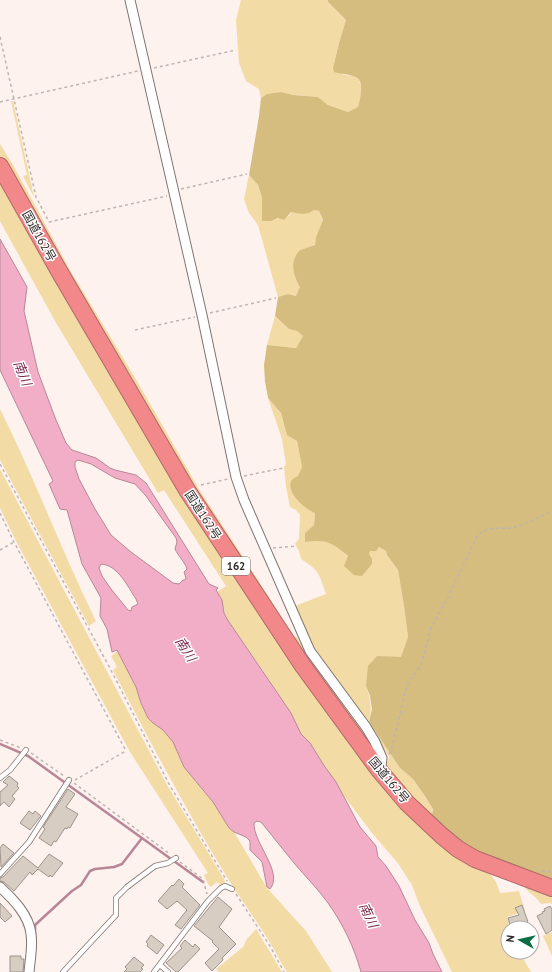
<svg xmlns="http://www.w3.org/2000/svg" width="552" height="972" viewBox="0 0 552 972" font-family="'PT Sans','Noto Sans JP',sans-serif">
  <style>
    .green { fill: #f2dba4 }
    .forest { fill: #d5bc7f }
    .water { fill: #f2aec6; stroke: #b88797; fill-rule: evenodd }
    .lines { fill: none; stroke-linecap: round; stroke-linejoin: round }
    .stream { stroke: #b88797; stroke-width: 2.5 }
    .building { fill: #d7cdc3; stroke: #9d948b }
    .lane-casing { stroke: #817470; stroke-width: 6 }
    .street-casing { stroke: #817470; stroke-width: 11 }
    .highway-casing { stroke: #af6869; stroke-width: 18 }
    .path { stroke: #beb4b1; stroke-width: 1.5; stroke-dasharray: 3 3; stroke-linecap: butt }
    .lane { stroke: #fff; stroke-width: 4.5 }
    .street { stroke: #fff; stroke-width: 9 }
    .highway { stroke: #f3888b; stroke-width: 16 }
    .labels { text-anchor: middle; stroke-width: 3; stroke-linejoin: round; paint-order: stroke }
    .shield { fill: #fff; stroke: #706b6a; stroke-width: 1 }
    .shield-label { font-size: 11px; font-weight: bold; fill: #322c2a }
    .street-label { font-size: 12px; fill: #322c2a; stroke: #fff }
    .water-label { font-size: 13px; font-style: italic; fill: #792b4d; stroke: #fff }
  </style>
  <rect width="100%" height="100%" fill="#fef2ee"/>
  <path class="green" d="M 241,0 L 328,0 L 328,2 L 346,20 L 339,43 L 333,68 L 344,75 L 355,76 L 359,80 L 362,90 L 358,107 L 348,112 L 328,105 L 318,97 L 293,95 L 281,92 L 267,94 L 261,98 L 259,89 L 246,81 L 239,63 L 236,20 Z
    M 11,101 L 13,101 L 34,197 L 23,176 L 27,175 Z
    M 0,144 L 12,163 L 70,270 L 137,381 L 199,489 L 269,597 L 294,638 L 297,637 L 308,655 L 364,729 L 373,744 L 377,759 L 223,540 L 0,158 Z
    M 0,174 L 339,725 L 491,875 L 496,882 L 500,893 L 519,891 L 525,911 L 507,917 L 510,928 L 508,928 L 508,952 L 519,952 L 531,972 L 452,972 L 419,904 L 412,885 L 397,862 L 372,833 L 344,796 L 310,743 L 301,734 L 291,713 L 259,665 L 227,619 C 223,610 223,600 217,592 L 226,586 L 164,490 L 158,493 L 55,321 L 0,221 Z
    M 249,175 L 258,185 L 262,198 L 262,221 C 272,222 279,217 289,216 L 291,212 C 300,214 306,216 314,210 L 319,211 L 323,221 L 316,237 L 315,245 L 300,250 L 300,287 L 296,296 L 288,294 L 278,297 L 258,225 L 249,213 L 244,199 Z
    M 275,316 L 289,329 L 297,331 L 303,336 L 296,348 L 267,345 Z
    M 268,398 L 281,413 L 287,434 L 297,441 L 302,467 L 298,477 L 315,513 L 314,525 L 305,533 L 305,542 C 310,541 316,540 321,540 C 341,543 351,561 362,575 L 372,564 L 369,554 L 370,550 L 379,547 L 386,551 L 387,555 L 398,570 L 404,606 L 408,637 L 401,658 L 377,656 L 366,686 C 371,699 372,709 369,722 L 400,768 L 413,779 L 425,796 L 433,809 L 431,820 L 387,771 L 386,766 L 389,757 L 368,724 L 311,646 L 295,606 L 326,594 C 319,574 320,571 301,559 L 299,551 L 295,544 L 299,539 L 300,515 L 296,510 L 290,507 L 286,487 L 284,466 L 286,465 L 282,439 Z
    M 0,409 C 35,479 62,552 96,621 L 89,626 L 0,460 Z
    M 0,469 L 167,785 L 224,879 L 225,882 L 221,885 L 217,882 L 211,887 L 208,884 L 204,875 L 208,873 L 130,752 L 16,541 L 0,508 Z
    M 118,651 L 136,687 L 153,723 L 163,730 L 173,742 L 184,767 L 213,802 L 229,828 L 234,832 L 267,888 L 306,931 L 332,972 L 287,972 C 281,964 277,954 272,946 C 258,922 241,900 227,877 C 186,810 149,740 113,670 L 117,667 L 111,656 Z
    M 523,885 L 552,892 L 552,904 L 550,903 L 541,904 C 536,896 528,893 523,885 Z
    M 256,929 L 282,972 L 219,972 L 216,969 L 243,947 L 247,939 Z
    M 552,932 L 552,956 L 543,936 Z"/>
  <path class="forest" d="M 328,0 L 552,0 L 552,884 L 477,855 L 431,820 L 433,809 L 425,796 L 413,779 L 400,768 L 369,722 L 372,709 L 370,696 L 366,686 L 368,666 L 377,656 L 401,657 L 408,637 L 404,606 L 398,570 L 387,555 L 386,551 L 379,547 L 376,551 L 370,551 L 369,554 L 372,559 L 372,564 L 362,576 L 354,575 L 344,566 L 348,556 C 332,542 326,539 305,542 L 305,533 L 314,525 L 315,513 C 304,509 277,485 298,476 L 302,467 L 297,441 L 287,435 L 281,413 L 268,398 L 265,381 L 264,365 L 267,345 L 296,348 L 303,336 L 297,331 L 289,329 L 275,316 L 278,297 L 288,294 L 296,296 L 300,287 C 293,274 289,262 300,250 L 315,245 L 316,237 L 323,220 L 319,211 L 314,210 C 306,216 300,214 291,212 L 284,220 L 278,218 L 271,221 L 262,221 L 262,198 L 258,185 L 249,175 L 259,116 L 261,98 L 267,94 L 281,92 L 293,95 L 318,97 L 328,105 L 348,112 L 358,107 C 360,98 366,79 353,76 C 347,74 341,74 334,72 L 333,68 L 339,43 L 346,20 L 328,2 Z"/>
  <path class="water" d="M 0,239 L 27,287 L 24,311 L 38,372 L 56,420 L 66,443 L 72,450 L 96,458 L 110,468 L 115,470 L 136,475 L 146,483 L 209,584 L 218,588 L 216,590 L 222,600 L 224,613 L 227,619 L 291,713 L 301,734 L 310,743 L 325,767 L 336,782 L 360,827 L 376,846 L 378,857 L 386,866 L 399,886 L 415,920 L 429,943 L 433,954 L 442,972 L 361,972 C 354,947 343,924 328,903 C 318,889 305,876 294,863 C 284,851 275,839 265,827 L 261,822 L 257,821 L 254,823 C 253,843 284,872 270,889 L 267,887 L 262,862 L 250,850 L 250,841 L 246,837 L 234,832 L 229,828 L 213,802 L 184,767 L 173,742 L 163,730 L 153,723 L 148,718 L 141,703 L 136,687 L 118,652 L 117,650 L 112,652 L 107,629 L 100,616 L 101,598 L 82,564 L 67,510 L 60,509 L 49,484 L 53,481 L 0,370 ZM 78,460 L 91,464 L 115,478 L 135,484 L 146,496 L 176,538 L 177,542 L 175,549 C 178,556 185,562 187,569 L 184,572 L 186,578 L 185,580 L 183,580 L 179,584 L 173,583 L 131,552 L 111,535 L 95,509 L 79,479 L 75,467 L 75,462 ZM 101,564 C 118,565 128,587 136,599 L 138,604 L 132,607 L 131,611 L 128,610 L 111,589 L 102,576 L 99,568 Z"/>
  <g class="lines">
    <path class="stream" d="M 0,744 L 28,756 L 203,882
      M 35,934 L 35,925 L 72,891 L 81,885 L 90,871 L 95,869 L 114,867 L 122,864 L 142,838"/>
  </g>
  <path class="building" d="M 9,776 L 18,783 L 17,786 L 19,788 L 12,796 L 15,799 L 9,807 L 4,802 L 0,806 L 0,792 L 8,785 L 3,782 Z
    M 68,789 L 75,794 L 66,807 L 78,814 L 70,828 L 68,827 L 67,829 L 65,828 L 56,842 L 54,841 L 51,846 L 39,838 L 45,829 L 43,827 Z
    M 29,811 L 33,814 L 35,811 L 41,816 L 30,830 L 20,823 Z
    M 3,844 L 14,853 L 1,867 L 0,848 Z
    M 49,854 L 63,863 L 52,877 L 50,875 L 49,877 L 38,869 L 32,875 L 30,872 L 14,891 L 4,882 L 0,881 L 0,878 L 3,877 L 23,856 L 38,868 Z
    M 179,879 L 184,884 L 182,887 L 200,905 L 181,929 L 175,925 L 187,910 L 177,901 L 167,909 L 158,901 L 172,885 L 173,886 Z
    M 218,897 L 232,909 L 219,927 L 236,944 L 222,958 L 223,960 L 212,971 L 205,963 L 219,949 L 212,942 L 213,941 L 194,926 Z
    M 0,903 L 12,916 L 5,922 L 0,917 Z
    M 522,905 L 528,922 L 525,923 L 527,928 L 511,928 L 508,918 L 519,915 L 515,908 Z
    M 550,906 L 552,909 L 552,930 L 546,934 L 537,916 L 543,913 L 542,912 L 545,911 L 544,909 Z
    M 151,935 L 164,945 L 157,954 L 147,946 L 148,944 L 146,942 Z
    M 185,940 L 193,947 L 195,944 L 200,949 L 178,972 L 176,972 L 166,963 L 182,948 L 180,946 Z
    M 10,956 L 21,956 L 21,959 L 24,959 L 23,972 L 10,972 Z
    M 134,957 L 144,965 L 141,968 L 143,969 L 140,972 L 124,972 L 127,969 L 125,967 Z"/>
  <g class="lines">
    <defs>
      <path id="lane" d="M 0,778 L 10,770 L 26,750
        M 0,874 L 29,842 L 69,780
        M 160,965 L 168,972
        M 63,972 L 116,915 L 116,898 L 127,887 L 155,866 L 168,863 L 176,858
        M 154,972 L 208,901 L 221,888 L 225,886 L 232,889"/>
      <path id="street" d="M 130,0 L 202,315 L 236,477 L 244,500 L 310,651 L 366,727 L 375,742 L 382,758 L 381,767 L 379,770
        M 0,887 C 13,899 29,915 31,934 C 33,946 30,960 29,972"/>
      <path id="highway" d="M 0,166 L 59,271 L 187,490 L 303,666 L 379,770 L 407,803 L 441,835 L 458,849 L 475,859 L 552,888"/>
    </defs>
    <use href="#lane" class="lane-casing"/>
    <use href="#street" class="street-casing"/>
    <use href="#highway" class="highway-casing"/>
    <path class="path" d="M 0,37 L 36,197 L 49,222 L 167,196
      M 154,68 L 236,50
      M 0,102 L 138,71
      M 181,189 L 247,174
      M 210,313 L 276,298
      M 135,330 L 195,317
      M 0,464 L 112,672 L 169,784 L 227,881
      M 244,476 L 283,468
      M 201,485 L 228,479
      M 0,513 L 14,542 L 125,749 L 124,752 L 75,780
      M 273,548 L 296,546
      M 0,550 L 14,542
      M 0,740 L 21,748
      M 31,753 L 64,776
      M 389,754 L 391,751 L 407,685 L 421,665 L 431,628 L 447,599 L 478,535 C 486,526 500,529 511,528 C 525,525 539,517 552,511
      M 74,783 L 170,854
      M 180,862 L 203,879 L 207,894
      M 542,871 L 552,872
      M 236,894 L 270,946 L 284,972"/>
    <use href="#lane" class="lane"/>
    <use href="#street" class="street"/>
    <use href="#highway" class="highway"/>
  </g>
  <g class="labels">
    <rect class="shield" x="222" y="557" width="28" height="18" rx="3"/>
    <g class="shield-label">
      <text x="236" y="570">162</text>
    </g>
    <g class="street-label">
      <text transform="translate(39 236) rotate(61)" y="4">国道162号</text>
      <text transform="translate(203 515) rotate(57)" y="4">国道162号</text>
      <text transform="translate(389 780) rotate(50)" y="4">国道162号</text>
    </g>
    <g class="water-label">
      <text transform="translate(23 373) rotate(68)" y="5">南川</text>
      <text transform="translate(186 649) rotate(57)" y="5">南川</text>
      <text transform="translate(369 915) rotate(65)" y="5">南川</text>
    </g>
  </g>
  <g transform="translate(520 940) rotate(278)"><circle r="19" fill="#ffffff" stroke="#adabaa"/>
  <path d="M0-3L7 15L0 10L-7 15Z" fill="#0a6e44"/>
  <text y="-6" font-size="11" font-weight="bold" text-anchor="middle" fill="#322c2a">N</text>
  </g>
</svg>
